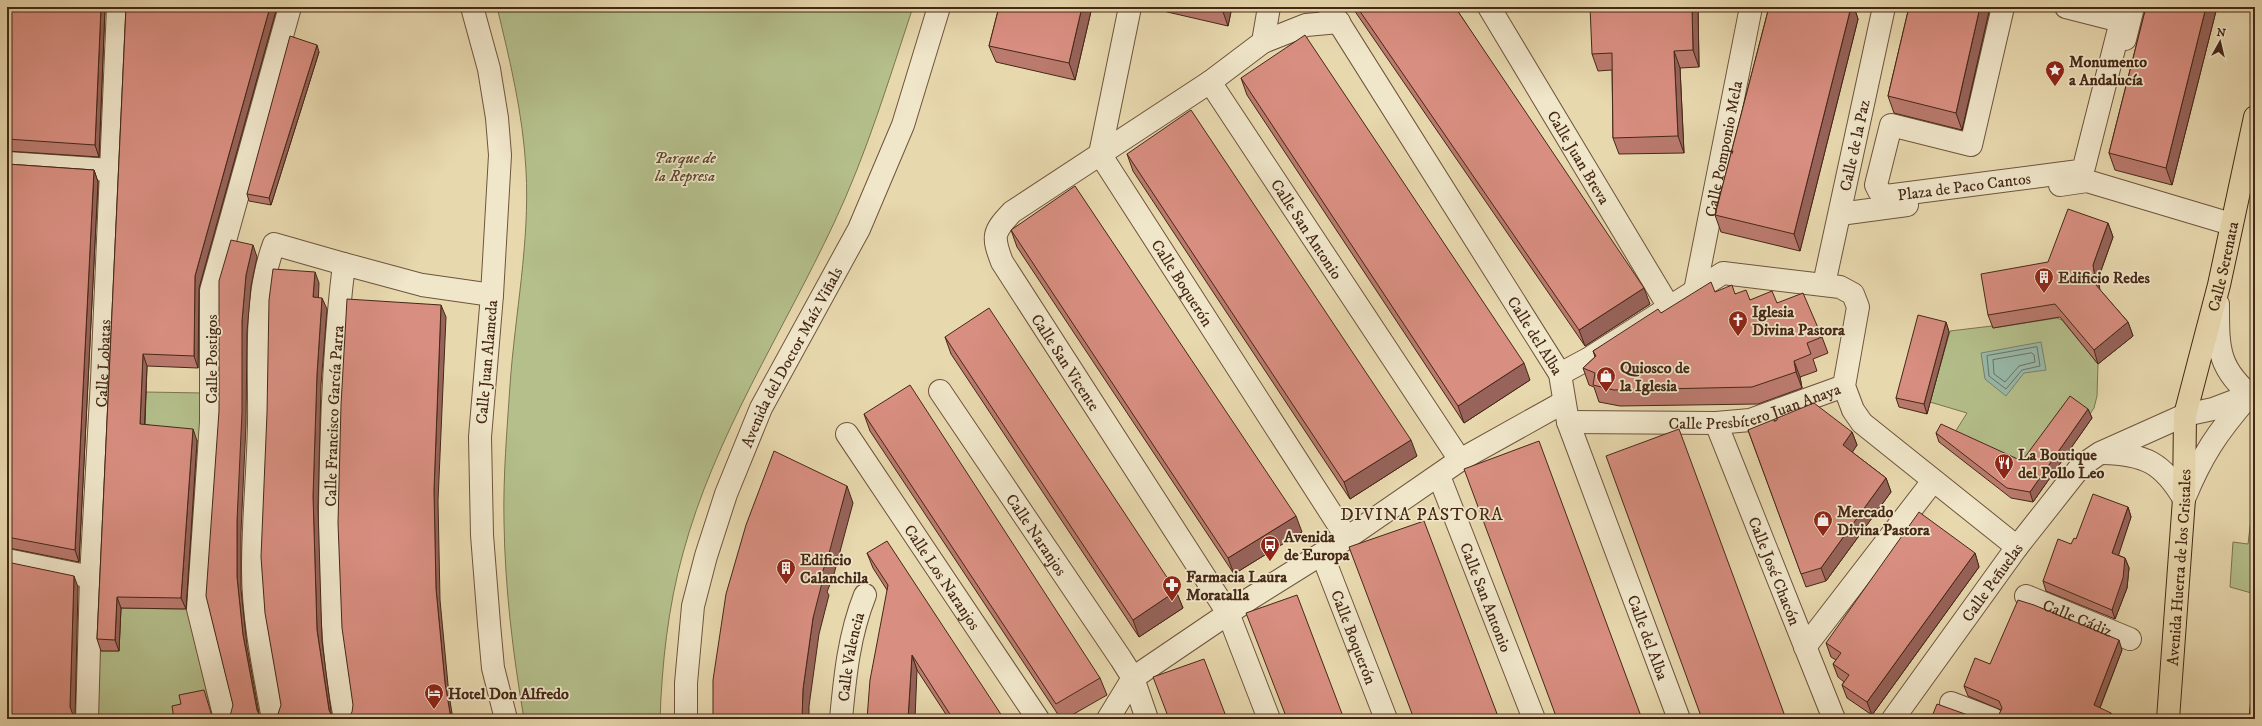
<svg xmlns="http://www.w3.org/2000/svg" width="2262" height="726" viewBox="0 0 2262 726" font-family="'IM FELL DW Pica',serif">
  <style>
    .green { fill: #b4bf8b; stroke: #7c7450 }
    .water { fill: #97baab; stroke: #76806f }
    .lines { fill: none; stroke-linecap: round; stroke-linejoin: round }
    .shore { stroke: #6e7160; stroke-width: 1 }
    .minor-casing { stroke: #6e543c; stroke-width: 24 }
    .major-casing { stroke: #452816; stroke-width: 24 }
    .minor { stroke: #f0e6ca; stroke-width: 22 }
    .major { stroke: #e8d8ae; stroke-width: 22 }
    .wall { fill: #ba7a6e; stroke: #452816 }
    .shaded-wall { fill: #97635a; stroke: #452816 }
    .building { fill: #d88e80; stroke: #452816 }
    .labels { text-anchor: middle; stroke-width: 3.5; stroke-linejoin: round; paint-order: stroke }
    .poi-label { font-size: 16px; font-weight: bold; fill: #452816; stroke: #f0e6ca; text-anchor: start }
    .street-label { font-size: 16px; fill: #452816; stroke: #f0e6ca }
    .park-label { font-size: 16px; font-style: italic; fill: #5b462d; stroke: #f0e6ca }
    .quarter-label { font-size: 18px; letter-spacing: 1px; fill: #452816; stroke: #f0e6ca }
  </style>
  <rect width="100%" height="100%" fill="#e8d8ae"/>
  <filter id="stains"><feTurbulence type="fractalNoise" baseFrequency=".005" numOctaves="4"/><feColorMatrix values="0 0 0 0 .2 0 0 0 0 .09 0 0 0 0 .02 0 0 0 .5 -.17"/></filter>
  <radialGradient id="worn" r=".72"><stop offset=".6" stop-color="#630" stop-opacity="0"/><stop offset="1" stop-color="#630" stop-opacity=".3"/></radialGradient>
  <path class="green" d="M 497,7 L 913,7 C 889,79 867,153 834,223 C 783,332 715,435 683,553 C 668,607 662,663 660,719 L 524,719 C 513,654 505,589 504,522 C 503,477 507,430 510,385 C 515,314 530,242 526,170 C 523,114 510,61 497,7 Z
    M 2057,318 L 2062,320 L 2098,364 L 2097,396 L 2094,408 L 2072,441 L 2025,471 L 1952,437 L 1967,413 L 1930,402 L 1950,331 L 1992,326 L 1993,328 Z
    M 146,392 L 203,393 L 202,441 C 165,438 141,426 109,408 L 145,411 Z
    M 2252,511 L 2255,511 L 2255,594 L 2230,587 L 2233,542 L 2248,544 Z
    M 99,608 L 188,609 L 209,702 L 174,708 L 176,718 L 169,719 L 96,719 L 99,651 L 119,651 Z"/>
  <path class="water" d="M 2041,342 L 2046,370 L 2024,373 L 2006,396 L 1985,379 L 1981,353 Z"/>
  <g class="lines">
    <path class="shore" d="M 2037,347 L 2040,366 L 2022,370 L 2006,389 L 1989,376 L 1987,356 Z
      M 2032,353 L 2034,355 L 2035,362 L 2019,366 L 2005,382 L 1994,374 L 1993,360 Z"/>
    <defs>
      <g id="minor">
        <path d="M 472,7 L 489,69 L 497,118 L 500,155 L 492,295 L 480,437 L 482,535 L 489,624 L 493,668 L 506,719"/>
        <path id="s1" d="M 1130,7 L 1100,154 L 1347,538"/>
        <path id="s2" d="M 1329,7 L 1560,374 L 1568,422 L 1679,719"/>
        <path id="s3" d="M 1489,7 L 1669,307"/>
        <path id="s4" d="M 2003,7 L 1971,145 L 1891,125 L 1876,185 L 1879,191 L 1886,196 L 2079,171 L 2084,167 L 2121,21 L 2066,7"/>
        <path d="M 2125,39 L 2133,7"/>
        <path d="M 1263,42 L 1306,25 L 1339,22"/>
        <path id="s5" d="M 1210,82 L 1460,460"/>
        <path d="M 7,163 L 111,170"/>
        <path d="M 2060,185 L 2087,181 L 2231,224"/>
        <path d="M 1840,214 L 1907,205"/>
        <path id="s6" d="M 1824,284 L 1884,7"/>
        <path id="s7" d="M 1695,291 L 1751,7"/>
        <path d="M 2218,304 C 2218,348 2217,369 2255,399"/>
        <path d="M 1560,374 L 1588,359 L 1723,273 L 1840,287 L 1853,294 L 1858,307 L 1844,386 L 1853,410 L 1862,423 L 2017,547"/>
        <path id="s8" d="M 940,391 L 1121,659 L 1133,678 L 1147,719"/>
        <path id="s9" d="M 1568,422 L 1716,423 L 1750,420 L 1844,386"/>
        <path id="s10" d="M 1716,423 L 1834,719"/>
        <path id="s11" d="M 847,434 L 1038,719"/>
        <path d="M 2103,453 C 2145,454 2163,463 2184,499"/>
        <path id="s12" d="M 1439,476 L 1534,719"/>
        <path d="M 2184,499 C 2202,455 2217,433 2248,397"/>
        <path id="s13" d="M 1322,554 L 1386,719"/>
        <path d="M 7,560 L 91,577"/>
        <path id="s14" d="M 2026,596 L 2130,639"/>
        <path d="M 1805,647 L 1933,481"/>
        <path d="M 1951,703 L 1993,719"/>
        <path id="s15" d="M 87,719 L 91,577 L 102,380 L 118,7"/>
        <path d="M 225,719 L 198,609 L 211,422 L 211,291 L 290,7"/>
        <path d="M 273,719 C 264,670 253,619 253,569 C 253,521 258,472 259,424 C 260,364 253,301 274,244 L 344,264"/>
        <path id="s16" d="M 345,719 C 331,649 330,580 330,508 C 331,426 334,345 344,264 L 422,285 L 492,295"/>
        <path id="s17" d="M 686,719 L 686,683 L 693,606 L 706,556 L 726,494 L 761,408 L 859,229 L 903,125 L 939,7"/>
        <path id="s18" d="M 841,719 C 845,676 849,635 865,595"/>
        <path d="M 1108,719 L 1133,678 L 1251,598 L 1347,538 L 1460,460 L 1564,402"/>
        <path d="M 1269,719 L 1228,613 L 1002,262 C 992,236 993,232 1012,212 L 1210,82 L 1263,42 L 1269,7"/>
        <path id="s19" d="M 1893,719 L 2017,547 L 2081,466 L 2100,453 L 2185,415 L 2213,409 L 2250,395 L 2255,391"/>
      </g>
      <g id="major">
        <path id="s20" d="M 2168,719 L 2184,499 L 2185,415 L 2219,285 L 2255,117"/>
      </g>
    </defs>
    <use href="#minor" class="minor-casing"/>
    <use href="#major" class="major-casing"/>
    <use href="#minor" class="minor"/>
    <use href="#major" class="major"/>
  </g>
  <path class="wall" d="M 7,7 L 105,7 L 99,157 L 7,151 Z
    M 126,7 L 277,7 L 199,288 L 198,368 L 147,366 L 145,424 L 197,441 L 186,609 L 121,608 L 119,651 L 101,651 L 97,639 Z
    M 999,7 L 1092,7 L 1075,80 L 996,62 L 989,46 Z
    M 1149,7 L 1232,7 L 1228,26 L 1150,8 Z
    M 1352,7 L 1455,7 L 1650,304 L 1585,346 Z
    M 1698,7 L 1699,67 L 1680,68 L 1684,153 L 1619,154 L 1613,138 L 1612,70 L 1598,71 L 1592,54 Z
    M 1769,7 L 1854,7 L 1858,19 L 1800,251 L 1721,232 L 1715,215 Z
    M 1909,7 L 1990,7 L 1962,130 L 1894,113 L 1888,96 Z
    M 2146,7 L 2217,7 L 2172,185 L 2115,170 L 2109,153 Z
    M 319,52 L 271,205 L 249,201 L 247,194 Z
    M 1241,78 L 1530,380 L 1464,423 L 1247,95 Z
    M 1127,154 L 1417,456 L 1350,499 L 1133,171 Z
    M 7,164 L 94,170 L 98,182 L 79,562 L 9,548 L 7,548 Z
    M 2108,223 L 2113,237 L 2098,279 L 2100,290 L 2128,322 L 2133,336 L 2098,364 L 2060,317 L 1993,328 L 1988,315 L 2048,262 Z
    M 1011,230 L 1302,532 L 1234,574 L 1017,247 Z
    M 1715,292 L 1736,294 L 1750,300 L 1777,303 L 1822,337 L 1828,353 L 1813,359 L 1817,371 L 1800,377 L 1802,388 L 1758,404 L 1620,406 L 1599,402 L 1594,387 L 1589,385 L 1583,368 L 1595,357 L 1593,351 L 1661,313 Z
    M 1946,322 L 1949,332 L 1927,414 L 1899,407 L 1896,398 Z
    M 945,337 L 1176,591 L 1183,608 L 1139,637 L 951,354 Z
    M 2088,409 L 2092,418 L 2033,502 L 2011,498 L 1939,442 L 1936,433 L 2022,461 Z
    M 864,414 L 1100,678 L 1107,695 L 1065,719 L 1061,719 L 870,431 Z
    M 1748,430 L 1852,432 L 1857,445 L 1852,452 L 1886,478 L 1891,492 L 1826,581 L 1806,587 Z
    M 2128,507 L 2131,517 L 2118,555 L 2125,558 L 2129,568 L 2127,588 L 2115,619 L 2046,591 L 2043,581 L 2071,544 L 2076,539 Z
    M 867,553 L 1004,719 L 949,719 L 917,670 L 887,590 L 873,568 Z
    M 1975,553 L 1979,567 L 1872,715 L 1847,698 L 1842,685 L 1844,682 L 1838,677 L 1833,664 L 1836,660 L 1831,657 L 1826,643 Z
    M 2122,650 L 2100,708 L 1998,719 L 2001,710 L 1968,696 L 1964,686 Z"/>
  <path class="shaded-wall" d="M 101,7 L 105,7 L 99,157 L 95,145 Z
    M 270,7 L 277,7 L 199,288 L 198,368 L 194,356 L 195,276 Z
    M 1082,7 L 1092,7 L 1075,80 L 1069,63 Z
    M 1222,7 L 1232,7 L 1228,26 L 1222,9 Z
    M 1692,7 L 1698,7 L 1699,67 L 1693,50 Z
    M 1851,7 L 1854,7 L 1858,19 L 1800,251 L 1794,234 Z
    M 1980,7 L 1990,7 L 1962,130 L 1956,113 Z
    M 2206,7 L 2217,7 L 2172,185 L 2166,168 Z
    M 317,45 L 319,52 L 271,205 L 269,198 Z
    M 1674,51 L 1680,68 L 1684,153 L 1678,136 Z
    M 94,170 L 98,182 L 79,562 L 75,550 Z
    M 2108,223 L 2113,237 L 2098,279 L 2101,299 L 2096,285 L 2093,265 Z
    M 253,245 L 257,257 L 251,286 L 247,332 L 246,424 L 241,532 L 241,589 L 247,646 L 260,719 L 257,710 L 243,635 L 237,577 L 237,521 L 242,321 L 246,275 Z
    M 315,272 L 319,283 L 318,309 L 313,297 Z
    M 1644,288 L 1650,304 L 1585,346 L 1579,330 Z
    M 322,298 L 327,309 L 321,385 L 318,508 L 322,641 L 332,719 L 329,710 L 317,630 L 313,496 L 317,374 Z
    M 441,305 L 446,317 L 438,501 L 440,600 L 449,695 L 453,719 L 451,719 L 445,683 L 436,589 L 434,490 Z
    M 1946,322 L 1949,332 L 1927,414 L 1924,404 Z
    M 2128,322 L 2133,336 L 2098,364 L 2094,350 Z
    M 143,354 L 147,366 L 144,435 L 140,424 Z
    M 1794,361 L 1800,377 L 1802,388 L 1796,372 Z
    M 1524,363 L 1530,380 L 1464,423 L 1458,406 Z
    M 2088,409 L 2092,418 L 2033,502 L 2030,492 Z
    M 193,429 L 197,441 L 186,609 L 181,598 Z
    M 1852,432 L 1857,445 L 1848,459 L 1843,445 Z
    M 1411,440 L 1417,456 L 1350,499 L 1344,482 Z
    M 1886,478 L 1891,492 L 1826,581 L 1821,568 Z
    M 847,486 L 853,503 L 834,574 L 827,592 L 829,595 L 819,634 L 809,706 L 809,719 L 802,719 L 803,689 L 813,618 L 819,581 Z
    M 2128,507 L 2131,517 L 2116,563 L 2112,553 Z
    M 1296,516 L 1302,532 L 1234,574 L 1228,558 Z
    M 1975,553 L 1979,567 L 1872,715 L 1867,702 Z
    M 2125,558 L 2129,568 L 2127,588 L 2115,619 L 2112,610 Z
    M 74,576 L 78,587 L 75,719 L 73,719 L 70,707 Z
    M 1176,591 L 1183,608 L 1139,637 L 1133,620 Z
    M 117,597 L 121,608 L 119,651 L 115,640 Z
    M 2119,640 L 2122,650 L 2097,715 L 2094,705 Z
    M 912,655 L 917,670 L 915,719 L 908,719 Z
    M 2111,713 L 2114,719 L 2108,719 Z"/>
  <path class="building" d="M 7,7 L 101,7 L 95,145 L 7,139 Z
    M 126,7 L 270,7 L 195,276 L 194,356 L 143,354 L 140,424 L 193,429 L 181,598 L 117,597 L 115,640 L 97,639 Z
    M 999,7 L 1082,7 L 1069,63 L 989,46 Z
    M 1214,7 L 1222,7 L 1222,9 Z
    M 1357,7 L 1455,7 L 1644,288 L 1579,330 Z
    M 1590,7 L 1692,7 L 1693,50 L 1674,51 L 1678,136 L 1613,138 L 1612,53 L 1592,54 Z
    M 1769,7 L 1851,7 L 1794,234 L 1715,215 Z
    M 1909,7 L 1980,7 L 1956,113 L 1888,96 Z
    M 2146,7 L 2206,7 L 2166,168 L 2109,153 Z
    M 1305,35 L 1524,363 L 1458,406 L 1241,78 Z
    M 290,36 L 317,45 L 269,198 L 247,194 Z
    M 1191,110 L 1411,440 L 1344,482 L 1127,154 Z
    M 7,164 L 94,170 L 75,550 L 7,537 Z
    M 1075,186 L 1296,516 L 1228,558 L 1011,230 Z
    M 2068,209 L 2108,223 L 2093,265 L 2096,285 L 2128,322 L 2094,350 L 2055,304 L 1988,315 L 1981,274 L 2048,262 Z
    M 231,240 L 253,245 L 246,275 L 242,321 L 242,412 L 237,521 L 237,577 L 243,635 L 257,710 L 260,716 L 264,719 L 225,719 L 230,716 L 233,705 L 206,596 L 219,411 L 219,281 Z
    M 273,269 L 315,272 L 313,297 L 322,298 L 317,374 L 313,496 L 317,630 L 329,710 L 332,716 L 336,719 L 273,719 L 277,717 L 281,705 L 265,613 L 261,557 L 267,413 L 269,300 Z
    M 1711,282 L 1715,292 L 1732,285 L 1735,294 L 1746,290 L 1750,300 L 1772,291 L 1777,303 L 1803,293 L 1822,337 L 1807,343 L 1811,354 L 1794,361 L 1796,372 L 1752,387 L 1614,390 L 1593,385 L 1595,373 L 1583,368 L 1596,356 L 1593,351 L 1658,309 L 1661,313 Z
    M 347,299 L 441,305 L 434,490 L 436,589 L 445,683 L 451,719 L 339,719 L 349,717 L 352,712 L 353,705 L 342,628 L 338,523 L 341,405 Z
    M 989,308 L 1176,591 L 1133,620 L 945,337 Z
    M 1918,315 L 1946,322 L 1924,404 L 1896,398 Z
    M 910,385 L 1100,678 L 1056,704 L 864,414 Z
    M 2070,396 L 2088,409 L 2030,492 L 2007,488 L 1936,433 L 1941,424 L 2022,461 Z
    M 1814,403 L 1852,432 L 1843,445 L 1886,478 L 1821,568 L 1801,574 L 1748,430 Z
    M 1679,429 L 1786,719 L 1702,719 L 1606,456 Z
    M 1539,441 L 1642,719 L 1557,719 L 1464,469 Z
    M 774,451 L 847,486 L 828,557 L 819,581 L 823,579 L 813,618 L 803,689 L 802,719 L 713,719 L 713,680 L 726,594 L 746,525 Z
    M 2093,494 L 2128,507 L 2112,553 L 2125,558 L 2123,578 L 2112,610 L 2043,581 L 2058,539 L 2071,544 L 2074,538 L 2076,539 Z
    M 1919,512 L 1975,553 L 1867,702 L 1842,685 L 1849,675 L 1833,664 L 1841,653 L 1826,643 Z
    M 1424,521 L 1499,719 L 1414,719 L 1349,547 Z
    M 887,541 L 1004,719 L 953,719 L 912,655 L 908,719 L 867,719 L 870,680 L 888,585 L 867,553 Z
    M 7,562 L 74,576 L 70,707 L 73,715 L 73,719 L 7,719 Z
    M 1297,595 L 1344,719 L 1287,719 L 1246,613 Z
    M 2018,600 L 2034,605 L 2119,640 L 2094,705 L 2111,713 L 2108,719 L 1997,719 L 2002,708 L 1999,701 L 1964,686 L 1975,658 L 1990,664 Z
    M 2255,656 L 2255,719 L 2249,719 Z
    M 1204,659 L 1227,719 L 1169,719 L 1153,677 Z
    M 204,690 L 212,716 L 221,719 L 174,719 L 172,706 L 181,704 L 179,695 Z
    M 1937,704 L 1979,719 L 1931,719 Z"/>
  <defs>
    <symbol id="sight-pin" viewBox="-11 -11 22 30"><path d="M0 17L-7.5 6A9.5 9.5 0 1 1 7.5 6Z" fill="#8f2418" stroke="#f0e6ca"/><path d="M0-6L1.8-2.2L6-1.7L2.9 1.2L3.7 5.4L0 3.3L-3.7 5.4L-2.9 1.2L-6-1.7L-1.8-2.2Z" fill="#fff"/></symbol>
    <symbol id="building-pin" viewBox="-11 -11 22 30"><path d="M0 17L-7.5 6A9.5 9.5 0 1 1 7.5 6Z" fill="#8f2418" stroke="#f0e6ca"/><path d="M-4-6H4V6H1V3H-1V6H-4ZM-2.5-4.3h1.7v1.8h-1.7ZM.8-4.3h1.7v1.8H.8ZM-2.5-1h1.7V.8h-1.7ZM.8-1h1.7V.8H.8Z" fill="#fff"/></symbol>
    <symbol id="church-pin" viewBox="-11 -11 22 30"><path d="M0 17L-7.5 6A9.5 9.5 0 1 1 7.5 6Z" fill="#8f2418" stroke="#f0e6ca"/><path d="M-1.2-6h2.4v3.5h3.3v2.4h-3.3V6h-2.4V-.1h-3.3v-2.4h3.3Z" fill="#fff"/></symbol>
    <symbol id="shop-pin" viewBox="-11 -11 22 30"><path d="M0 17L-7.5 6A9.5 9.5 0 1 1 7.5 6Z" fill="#8f2418" stroke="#f0e6ca"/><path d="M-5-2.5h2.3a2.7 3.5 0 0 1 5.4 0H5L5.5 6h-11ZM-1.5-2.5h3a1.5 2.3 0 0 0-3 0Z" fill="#fff"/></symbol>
    <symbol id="restaurant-pin" viewBox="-11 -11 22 30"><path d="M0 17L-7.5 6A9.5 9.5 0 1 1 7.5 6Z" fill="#8f2418" stroke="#f0e6ca"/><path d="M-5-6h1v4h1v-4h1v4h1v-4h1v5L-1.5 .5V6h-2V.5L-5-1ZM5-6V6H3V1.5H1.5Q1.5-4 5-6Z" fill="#fff"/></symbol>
    <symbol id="bus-pin" viewBox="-11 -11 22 30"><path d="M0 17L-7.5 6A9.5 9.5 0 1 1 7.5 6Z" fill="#8f2418" stroke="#f0e6ca"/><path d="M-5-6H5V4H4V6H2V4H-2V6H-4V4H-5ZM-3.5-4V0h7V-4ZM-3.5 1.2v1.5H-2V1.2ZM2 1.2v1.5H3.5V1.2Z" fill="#fff"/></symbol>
    <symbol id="pharmacy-pin" viewBox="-11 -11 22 30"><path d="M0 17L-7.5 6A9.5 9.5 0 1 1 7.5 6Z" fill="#8f2418" stroke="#f0e6ca"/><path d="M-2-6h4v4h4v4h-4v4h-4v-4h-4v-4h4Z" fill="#fff"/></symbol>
    <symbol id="hotel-pin" viewBox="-11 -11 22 30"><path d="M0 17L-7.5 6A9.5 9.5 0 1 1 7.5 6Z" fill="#8f2418" stroke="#f0e6ca"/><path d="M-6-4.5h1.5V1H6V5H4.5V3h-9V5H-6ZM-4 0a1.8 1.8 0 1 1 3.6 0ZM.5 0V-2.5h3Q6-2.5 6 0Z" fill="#fff"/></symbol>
  </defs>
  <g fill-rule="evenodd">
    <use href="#sight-pin" x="2044" y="59" width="22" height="30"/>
    <use href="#building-pin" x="2033" y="266" width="22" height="30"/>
    <use href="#church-pin" x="1727" y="309" width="22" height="30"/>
    <use href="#shop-pin" x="1595" y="365" width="22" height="30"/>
    <use href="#restaurant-pin" x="1993" y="452" width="22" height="30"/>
    <use href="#shop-pin" x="1812" y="509" width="22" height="30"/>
    <use href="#bus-pin" x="1259" y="534" width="22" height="30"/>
    <use href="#building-pin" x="775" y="557" width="22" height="30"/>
    <use href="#pharmacy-pin" x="1161" y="574" width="22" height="30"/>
    <use href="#hotel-pin" x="423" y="682" width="22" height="30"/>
  </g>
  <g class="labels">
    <g class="poi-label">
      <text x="2069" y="67">Monumento<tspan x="2069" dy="18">a Andalucía</tspan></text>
      <text x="2058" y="283">Edificio Redes</text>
      <text x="1752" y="317">Iglesia<tspan x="1752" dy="18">Divina Pastora</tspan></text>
      <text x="1620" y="373">Quiosco de<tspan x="1620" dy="18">la Iglesia</tspan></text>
      <text x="2018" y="460">La Boutique<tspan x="2018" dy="18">del Pollo Leo</tspan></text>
      <text x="1837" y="517">Mercado<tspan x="1837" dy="18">Divina Pastora</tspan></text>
      <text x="1284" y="542">Avenida<tspan x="1284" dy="18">de Europa</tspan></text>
      <text x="800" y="565">Edificio<tspan x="800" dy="18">Calanchila</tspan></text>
      <text x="1186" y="582">Farmacia Laura<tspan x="1186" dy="18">Moratalla</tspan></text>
      <text x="448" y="699">Hotel Don Alfredo</text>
    </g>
    <g class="street-label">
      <text dy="6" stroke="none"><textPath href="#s6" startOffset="142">Calle de la Paz</textPath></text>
      <text dy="6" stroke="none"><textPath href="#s7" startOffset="145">Calle Pomponio Mela</textPath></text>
      <text dy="6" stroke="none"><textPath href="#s3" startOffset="175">Calle Juan Breva</textPath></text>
      <text dy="6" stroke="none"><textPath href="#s4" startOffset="380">Plaza de Paco Cantos</textPath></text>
      <text dy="6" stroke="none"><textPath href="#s5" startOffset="176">Calle San Antonio</textPath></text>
      <text dy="6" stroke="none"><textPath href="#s20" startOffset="458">Calle Serenata</textPath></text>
      <text dy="6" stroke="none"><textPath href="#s1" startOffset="303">Calle Boquerón</textPath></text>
      <text dy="6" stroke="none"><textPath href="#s2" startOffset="388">Calle del Alba</textPath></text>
      <text dy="6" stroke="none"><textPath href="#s17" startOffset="382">Avenida del Doctor Maíz Viñals</textPath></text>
      <text transform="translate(211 359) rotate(-90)" y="6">Calle Postigos</text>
      <text transform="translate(486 362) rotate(-85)" y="6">Calle Juan Alameda</text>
      <text transform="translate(1066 362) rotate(57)" y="6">Calle San Vicente</text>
      <text dy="6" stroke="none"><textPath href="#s15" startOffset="356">Calle Lobatas</textPath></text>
      <text dy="6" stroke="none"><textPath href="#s9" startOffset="189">Calle Presbítero Juan Anaya</textPath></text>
      <text dy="6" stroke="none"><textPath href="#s16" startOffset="304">Calle Francisco García Parra</textPath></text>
      <text dy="6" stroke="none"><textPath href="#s8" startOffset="173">Calle Naranjos</textPath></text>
      <text dy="6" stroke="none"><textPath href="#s20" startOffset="152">Avenida Huerta de los Cristales</textPath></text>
      <text dy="6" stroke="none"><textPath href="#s10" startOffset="159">Calle José Chacón</textPath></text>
      <text dy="6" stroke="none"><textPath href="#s11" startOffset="172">Calle Los Naranjos</textPath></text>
      <text dy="6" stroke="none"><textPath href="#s19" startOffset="169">Calle Peñuelas</textPath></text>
      <text dy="6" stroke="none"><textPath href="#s12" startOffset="130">Calle San Antonio</textPath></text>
      <text dy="6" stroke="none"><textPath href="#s14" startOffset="56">Calle Cádiz</textPath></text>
      <text dy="6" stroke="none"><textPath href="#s13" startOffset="89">Calle Boquerón</textPath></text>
      <text dy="6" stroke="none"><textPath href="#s2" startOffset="712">Calle del Alba</textPath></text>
      <text dy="6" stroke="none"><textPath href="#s18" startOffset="63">Calle Valencia</textPath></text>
    </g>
    <g class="park-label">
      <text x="685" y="163">Parque de<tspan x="685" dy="18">la Represa</tspan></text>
    </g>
    <g class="quarter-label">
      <text x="1422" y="520">DIVINA PASTORA</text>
    </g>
  </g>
  <rect width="2262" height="726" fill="none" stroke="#e8d8ae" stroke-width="24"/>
  <rect x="8" y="8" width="2246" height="710" fill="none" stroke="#452816" stroke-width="2"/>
  <rect x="12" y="12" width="2238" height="702" fill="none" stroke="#452816"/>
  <g transform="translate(2220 42) rotate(8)" stroke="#f0e6ca" stroke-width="3" paint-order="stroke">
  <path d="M0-3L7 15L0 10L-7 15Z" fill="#452816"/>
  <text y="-6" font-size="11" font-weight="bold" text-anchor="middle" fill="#452816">N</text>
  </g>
  <rect width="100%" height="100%" filter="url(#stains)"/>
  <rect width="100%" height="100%" fill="url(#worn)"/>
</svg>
